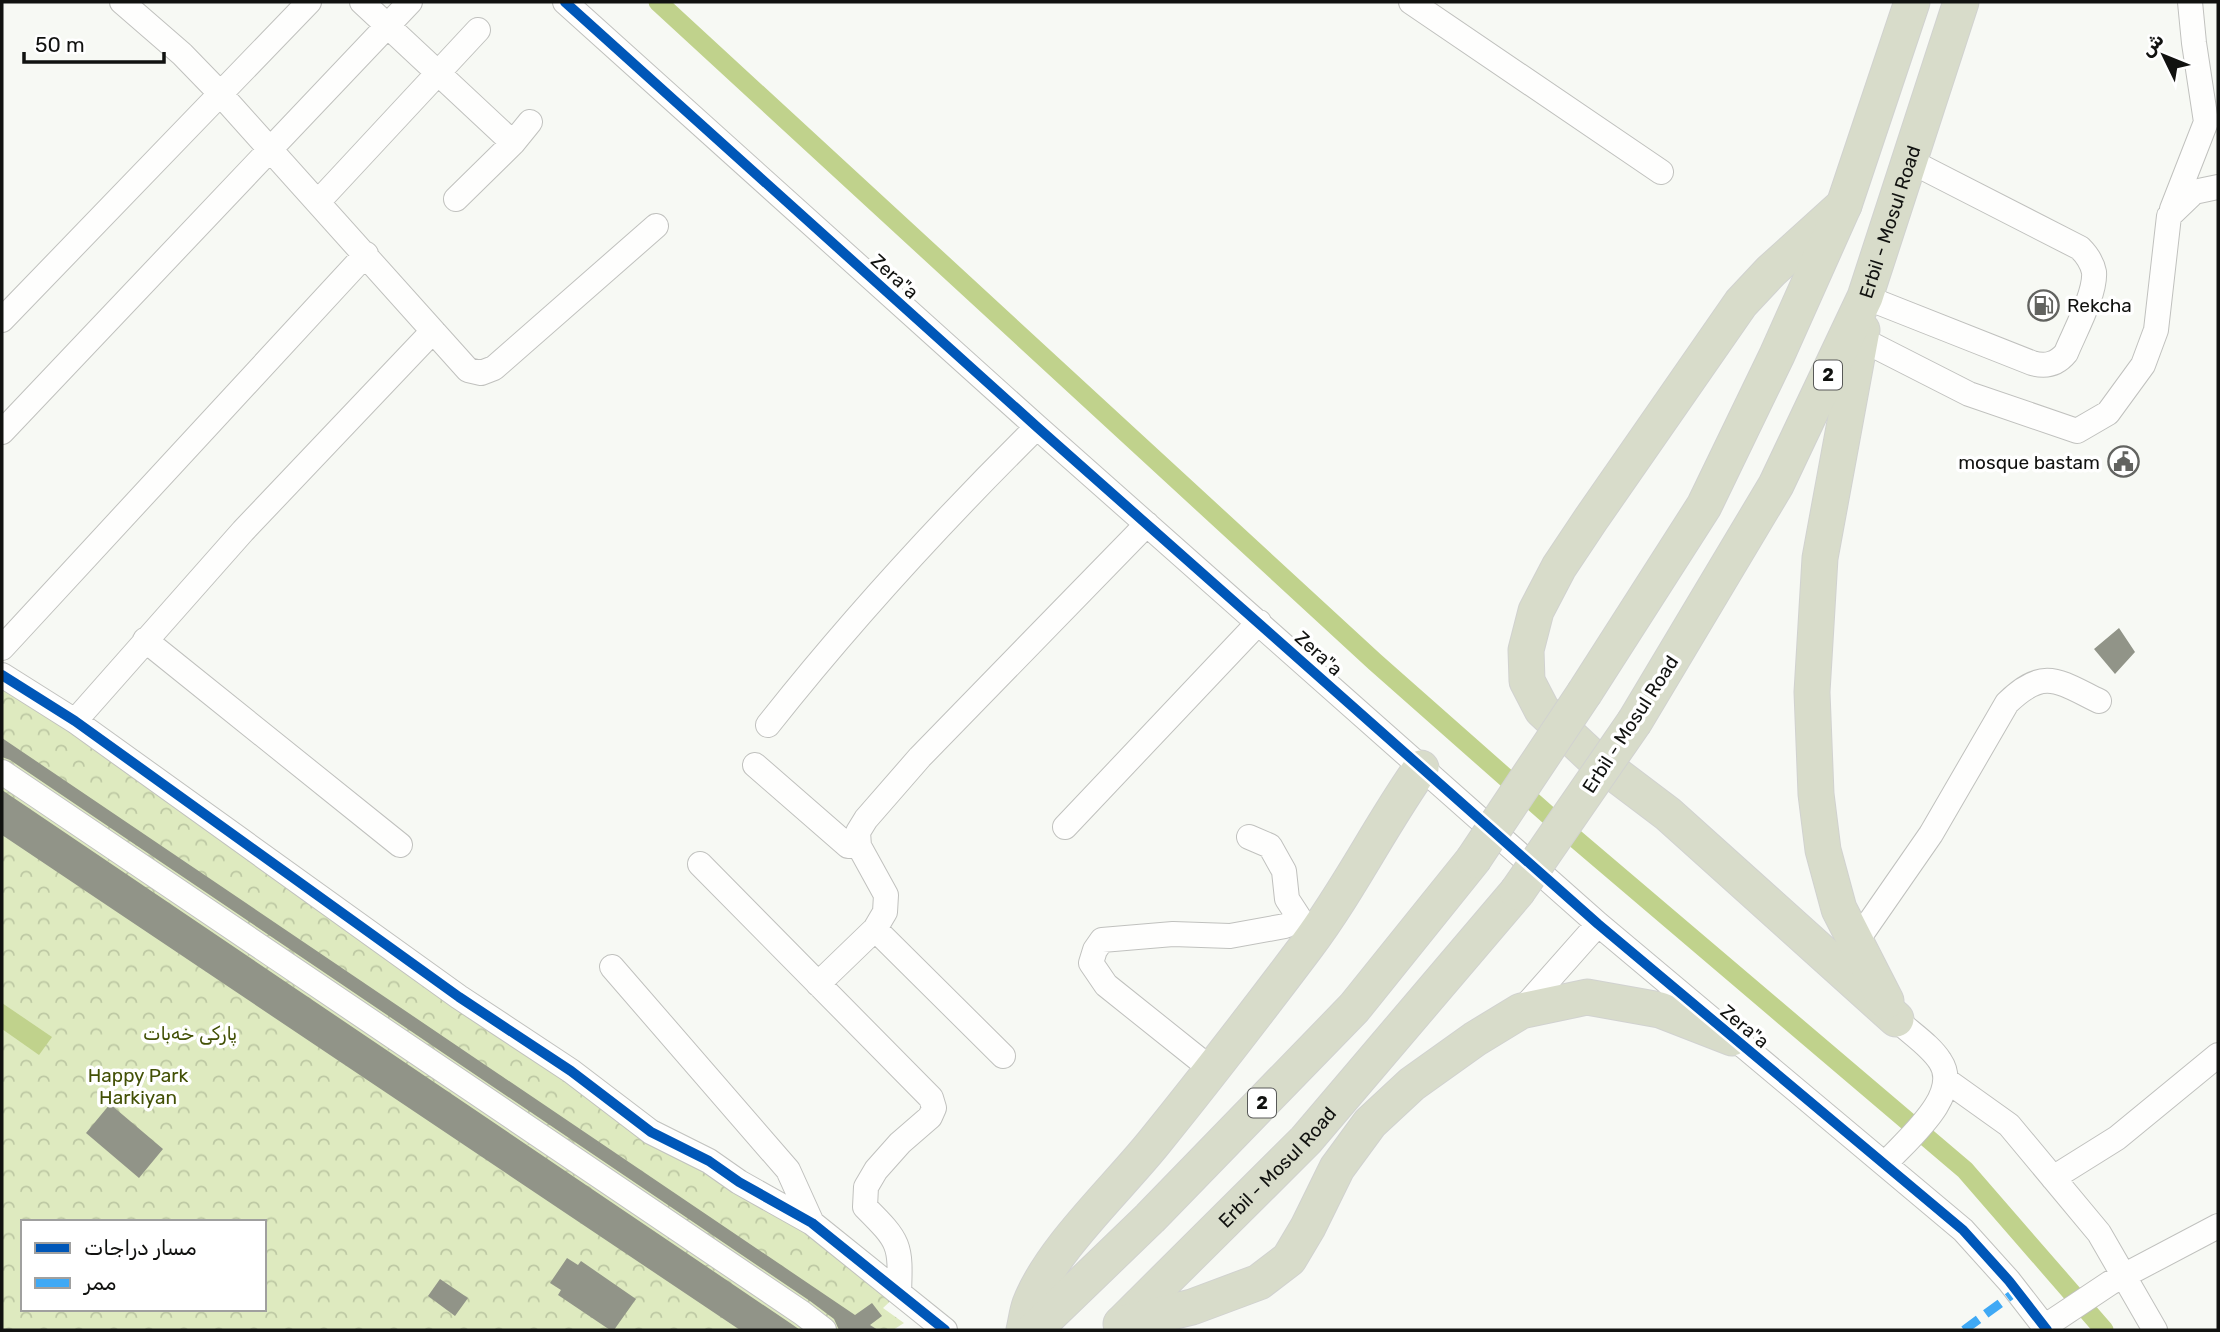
<svg xmlns="http://www.w3.org/2000/svg" width="2220" height="1332" viewBox="0 0 2220 1332" font-family="Rubik,Vazirmatn,sans-serif">
  <style>
    .park { fill: url(#park-crowns); fill-rule: evenodd }
    .water { fill: #c0d28c }
    .lines { fill: none; stroke-linecap: round; stroke-linejoin: round }
    .canal { stroke: #c0d28c; stroke-width: 19 }
    .building { fill: #919488 }
    .minor-casing { stroke: #c0c1be; stroke-width: 26 }
    .highway-casing { stroke: #d1d2d0; stroke-width: 37 }
    .minor { stroke: #fefefd; stroke-width: 24 }
    .highway { stroke: #d8dcca; stroke-width: 35 }
    .highway-bridge-casing { stroke: #d1d2d0; stroke-width: 37; stroke-linecap: butt }
    .highway-bridge { stroke: #d8dcca; stroke-width: 35 }
    .quiet { stroke: #3fa9f5; stroke-width: 9; stroke-dasharray: 18 9; stroke-linecap: butt }
    .cycleway-casing { stroke: #fff; stroke-width: 15 }
    .cycleway { stroke: #0057b8; stroke-width: 10 }
    .labels { text-anchor: middle; stroke-width: 7; stroke-linejoin: round; paint-order: stroke }
    .shield { fill: #fff; stroke: #585958; stroke-width: 2 }
    .shield-label { font-size: 18px; font-weight: bold; fill: #111210 }
    .street-label { font-size: 19px; fill: #111210; stroke: #fff }
    .poi-label { font-size: 19px; fill: #111210; stroke: #fff; text-anchor: start }
    .park-label { font-size: 19px; fill: #435106; stroke: #fff }
  </style>
  <defs>
    <pattern id="park-crowns" width="20" height="18" patternUnits="userSpaceOnUse" patternTransform="scale(1.75)"><rect width="20" height="18" fill="#deeabf"/><path d="M2 6a3 3 0 1 1 6 0M12 15a3 3 0 1 1 6 0" fill="none" stroke="#bdc8a3"/></pattern>
  </defs>
  <rect width="100%" height="100%" fill="#f7f9f4"/>
  <path class="park" d="M 2,675 L 899,1293 L 883,1308 L 904,1323 L 893,1330 L 2,1330 ZM 23,1222 L 264,1222 L 264,1309 L 23,1309 Z"/>
  <path class="water" d="M 2,1003 L 52,1037 L 39,1055 L 2,1029 Z"/>
  <g class="lines">
    <path class="canal" d="M 658,2 L 1375,662 L 1564,829 L 1965,1170 L 2104,1330"/>
  </g>
  <path class="building" d="M 2119,628 L 2135,652 L 2115,674 L 2094,649 Z
    M 2,738 L 855,1315 L 872,1303 L 882,1316 L 870,1325 L 878,1330 L 839,1330 L 834,1319 L 810,1301 L 10,760 L 2,757 Z
    M 2,790 L 793,1325 L 800,1330 L 740,1330 L 2,835 Z
    M 110,1104 L 163,1149 L 139,1178 L 86,1133 Z
    M 567,1258 L 578,1265 L 581,1261 L 636,1299 L 614,1330 L 610,1330 L 558,1295 L 561,1290 L 550,1283 Z
    M 440,1279 L 468,1298 L 455,1316 L 428,1296 Z"/>
  <g class="lines">
    <defs>
      <path id="minor" d="M 122,2 L 182,54 L 215,88 L 468,370 L 481,373 L 494,368 L 656,226
        M 362,2 L 513,143
        M 565,2 L 1037,427 L 1598,924 L 1963,1230 L 2009,1281 L 2047,1330
        M 1411,2 L 1661,172
        M 456,199 L 513,143 L 530,122
        M 318,202 L 478,30
        M 2172,209 L 2206,122 L 2194,43 L 2190,2
        M 1865,297 L 2032,363 C 2046,367 2057,364 2066,353 C 2074,333 2096,293 2094,272 C 2092,262 2087,255 2080,248 L 1910,161
        M 2,320 L 309,2
        M 1861,339 L 1969,394 L 2077,431 L 2108,413 L 2143,365 L 2156,330 L 2169,216 L 2194,192 L 2218,187
        M 2,432 L 410,2
        M 145,640 L 400,845
        M 2,648 L 366,254
        M 2,675 L 75,721 L 459,997 L 571,1071 L 651,1132 L 709,1161 L 739,1182 L 812,1223 L 945,1330
        M 75,721 L 243,531 L 433,331
        M 768,725 C 851,620 941,522 1037,427
        M 755,765 L 848,846 L 859,846
        M 2,772 L 802,1313 L 824,1330
        M 1065,827 L 1259,622
        M 1249,837 L 1270,846 L 1284,871 L 1287,899 L 1300,919 L 1312,931
        M 700,864 L 931,1098 L 934,1108 L 930,1117 L 900,1143 L 876,1170 L 866,1187 L 865,1207 C 900,1242 901,1244 899,1293
        M 875,929 L 1003,1056
        M 1856,942 L 1931,834 L 2007,703 C 2044,667 2058,681 2099,701
        M 612,967 L 788,1170 L 812,1223
        M 818,984 L 875,929 L 885,912 L 886,895 L 859,846 L 858,832 L 866,819 L 920,757 L 1147,524
        M 1521,1011 L 1598,924
        M 1211,1069 L 1106,985 L 1091,963 L 1095,950 L 1102,940 L 1173,934 L 1230,936 L 1285,926 L 1300,919
        M 1946,1080 L 2009,1125 L 2099,1233 L 2155,1330
        M 1885,1164 C 1906,1140 1963,1095 1940,1061 C 1930,1045 1909,1032 1896,1019
        M 2053,1178 L 2117,1138 L 2218,1055
        M 2044,1327 L 2110,1283 L 2218,1226"/>
      <g id="highway">
        <path d="M 1844,205 L 1771,271 L 1741,303 L 1591,519 L 1559,567 L 1536,611 L 1526,650 L 1527,681 L 1542,710 L 1590,755 L 1668,814 L 1896,1019"/>
        <path d="M 1862,330 L 1820,558 L 1812,692 L 1816,794 L 1823,850 L 1839,909 L 1886,1001"/>
        <path d="M 1585,692 L 1704,506 L 1777,355 L 1844,205 L 1912,2"/>
        <path id="s1" d="M 1635,721 L 1776,485 L 1865,297 L 1961,2"/>
        <path id="s2" d="M 1122,1323 L 1306,1140 L 1517,892"/>
        <path d="M 1121,1324 L 1192,1307 L 1259,1282 L 1289,1259 L 1308,1227 L 1337,1168 L 1370,1123 L 1412,1084 L 1475,1039 L 1521,1011 L 1587,997 L 1660,1010 L 1732,1038"/>
        <path d="M 1024,1330 C 1026,1322 1027,1312 1030,1304 C 1051,1249 1118,1188 1156,1140 C 1207,1077 1257,1012 1306,947 C 1349,890 1380,826 1421,768"/>
        <path d="M 1034,1330 L 1150,1218 L 1354,1008 L 1473,860"/>
      </g>
    </defs>
    <use href="#minor" class="minor-casing"/>
    <use href="#highway" class="highway-casing"/>
    <use href="#minor" class="minor"/>
    <use href="#highway" class="highway"/>
    <defs>
      <path id="highway-bridge" d="M 1473,860 L 1585,692
        M 1517,892 L 1635,721"/>
    </defs>
    <use href="#highway-bridge" class="highway-bridge-casing"/>
    <use href="#highway-bridge" class="highway-bridge"/>
    <path class="quiet" d="M 1964,1330 L 2017,1291"/>
    <defs>
      <path id="cycleway" d="M 565,2 L 1037,427 L 1598,924 L 1963,1230 L 2009,1281 L 2047,1330
        M 2,675 L 75,721 L 459,997 L 571,1071 L 651,1132 L 709,1161 L 739,1182 L 812,1223 L 945,1330"/>
    </defs>
    <use href="#cycleway" class="cycleway-casing"/>
    <use href="#cycleway" class="cycleway"/>
  </g>
  <defs>
    <symbol id="fuel-ring" viewBox="-11 -11 22 22"><circle r="9.5" fill="#fff" stroke="#626360" stroke-width="1.5"/><path d="M-5.5-6h7V0h2V4h1.3V-2.5L3-4.5l.8-.8L6-3V5H2.5V1h-1V6h-7ZM-4.2-4.7v3.2H.2V-4.7Z" fill="#626360"/></symbol>
    <symbol id="civic-ring" viewBox="-11 -11 22 22"><circle r="9.5" fill="#fff" stroke="#626360" stroke-width="1.5"/><path d="M-.6-6.5H3V-4.5H.6V-3L4-1V1h2V6H-6V1h2V-1L-.6-3ZM-1.2 2.5V6h2.4V2.5Z" fill="#626360"/></symbol>
  </defs>
  <g fill-rule="evenodd">
    <use href="#fuel-ring" x="2026" y="288" width="35" height="35"/>
    <use href="#civic-ring" x="2106" y="444" width="35" height="35"/>
  </g>
  <g class="labels">
    <g class="shield">
      <rect x="1814" y="360.5" width="28" height="29" rx="5"/>
      <rect x="1248" y="1088.5" width="28" height="29" rx="5"/>
    </g>
    <g class="shield-label">
      <text x="1828" y="381">2</text>
      <text x="1262" y="1109">2</text>
    </g>
    <g class="street-label">
      <text dy="7" stroke="none"><textPath href="#s1" startOffset="562">Erbil - Mosul Road</textPath></text>
      <text transform="translate(895 276) rotate(42)" y="7">Zera"a</text>
      <text transform="translate(1319 653) rotate(42)" y="7">Zera"a</text>
      <text transform="translate(1630 724) rotate(-57)" y="7">Erbil - Mosul Road</text>
      <text transform="translate(1745 1026) rotate(40)" y="7">Zera"a</text>
      <text dy="7" stroke="none"><textPath href="#s2" startOffset="220">Erbil - Mosul Road</textPath></text>
    </g>
    <g class="poi-label">
      <text x="2067" y="312">Rekcha</text>
      <text x="2100" y="469" text-anchor="end">mosque bastam</text>
    </g>
    <g class="park-label">
      <text x="190" y="1040">پارکی خەبات</text>
      <text x="138" y="1082">Happy Park<tspan x="138" dy="22">Harkiyan</tspan></text>
    </g>
  </g>
  <rect width="2220" height="1332" fill="none" stroke="#111210" stroke-width="7"/>
  <rect x="21" y="1220" width="245" height="91" fill="#ffffff" stroke="#a0a09f" stroke-width="2"/>
  <rect x="35" y="1243" width="35" height="10" fill="#0057b8" stroke="#a0a09f" stroke-width="2"/>
  <text x="84" y="1255" font-size="21" fill="#111210">مسار دراجات</text>
  <rect x="35" y="1278" width="35" height="10" fill="#3fa9f5" stroke="#a0a09f" stroke-width="2"/>
  <text x="84" y="1290" font-size="21" fill="#111210">ممر</text>
  <g transform="translate(2164 56) rotate(313)" stroke="#ffffff" stroke-width="5" paint-order="stroke">
  <path d="M0-5L12 26L0 18L-12 26Z" fill="#111210"/>
  <text y="-10" font-size="19" font-weight="bold" text-anchor="middle" fill="#111210">ش</text>
  </g>
  <path d="M24 52v10h140v-10" fill="none" stroke="#111210" stroke-width="3.5"/>
  <text x="35" y="52" font-size="21" fill="#111210" stroke="#ffffff" stroke-width="5" paint-order="stroke">50 m</text>
</svg>
